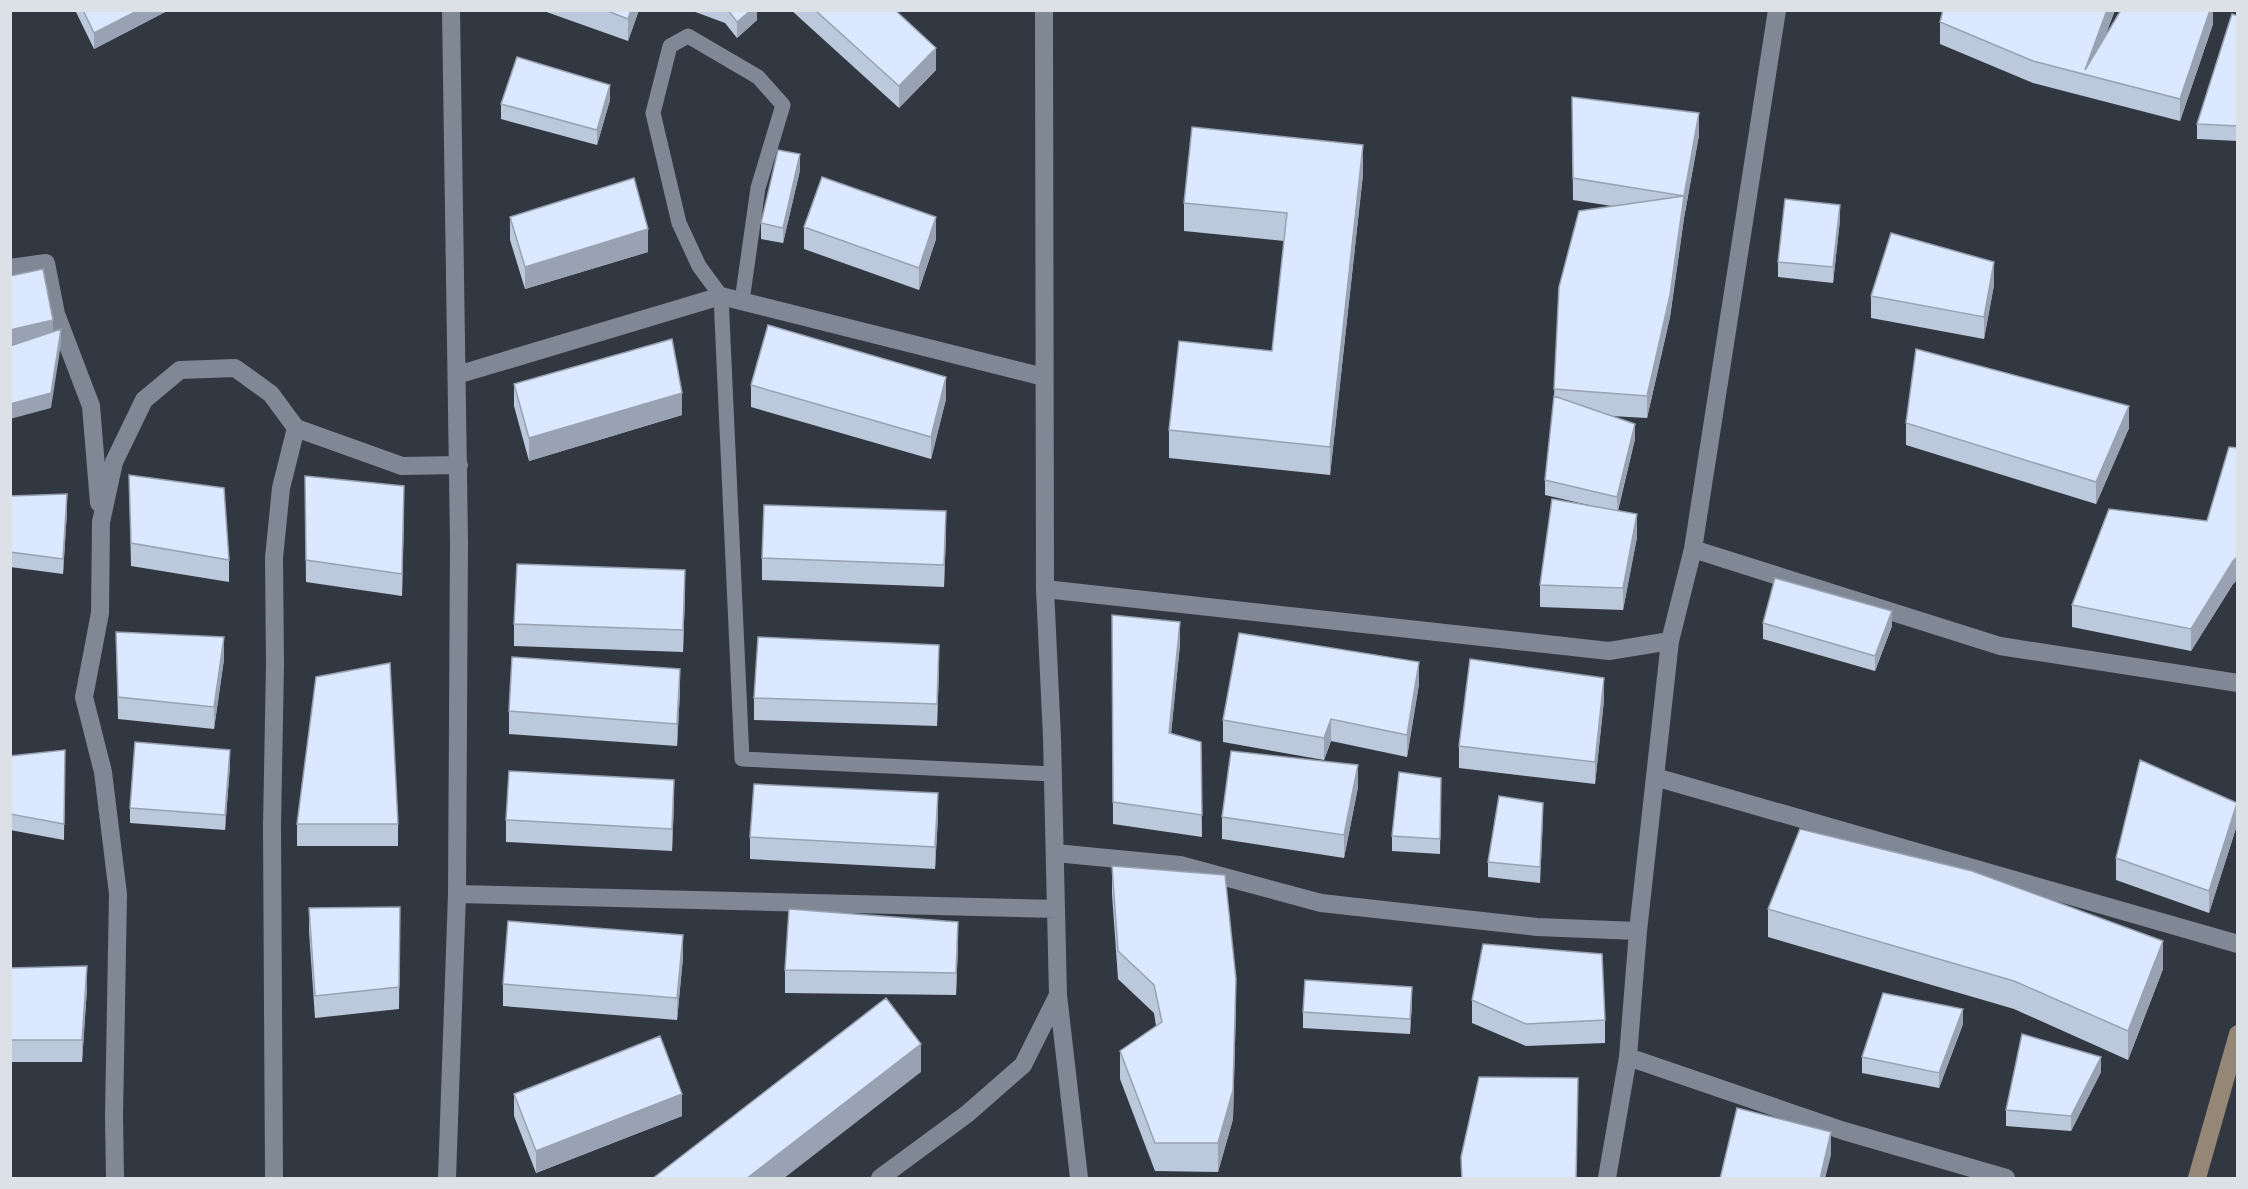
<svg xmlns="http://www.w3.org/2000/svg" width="2248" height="1189" viewBox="0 0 2248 1189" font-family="'DM Sans',sans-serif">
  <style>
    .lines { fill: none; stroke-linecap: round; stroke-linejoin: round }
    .lane { stroke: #818895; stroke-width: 15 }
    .street { stroke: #818895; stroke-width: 18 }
    .secondary { stroke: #968676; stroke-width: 18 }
    .wall { fill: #bcc8db }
    .shaded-wall { fill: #99a2b2 }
    .building { fill: #dbe8ff; stroke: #99a2b2; stroke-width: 1.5 }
  </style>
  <rect width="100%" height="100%" fill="#313842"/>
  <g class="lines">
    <path class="lane" d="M 742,301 L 758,188 L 783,105 L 758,77 L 688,36 L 670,46 L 653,113 L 679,223 L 699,266 L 721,296 L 742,759 L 1053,774"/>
    <path class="street" d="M 1044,10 L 1045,589 L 1052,738 L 1058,995 L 1079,1178
      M 10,268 L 46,263 L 56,314 L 91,406 L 99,503
      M 457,375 L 721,296 L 1044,377
      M 1693,549 L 1777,10
      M 1045,589 L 1609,651 L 1670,641 L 1693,549 L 2000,646 L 2238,683
      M 1655,777 L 2238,944
      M 1055,853 L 1180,865 L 1321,903 L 1537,927 L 1638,931
      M 457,894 L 1056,909
      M 1628,1057 L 1844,1131 L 2006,1178
      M 115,1178 L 114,1116 L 118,894 L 103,772 L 84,697 L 100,613 L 101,522 L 114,462 L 144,400 L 180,370 L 235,368 L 271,394 L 296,428 L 402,466 L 459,465
      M 274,1178 L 272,826 L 275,664 L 274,558 L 281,488 L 296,428
      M 447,1178 L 457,894 L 459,542 L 451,10
      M 880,1178 L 967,1114 L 1023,1065 L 1058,995
      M 1607,1178 L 1628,1057 L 1638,931 L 1670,641"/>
    <path class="secondary" d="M 2197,1178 L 2238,1034"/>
  </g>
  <path class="wall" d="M 75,10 L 169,10 L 94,49 Z
    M 541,10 L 639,10 L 628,41 Z
    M 690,10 L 757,10 L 757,20 L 737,38 L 725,23 Z
    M 791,10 L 895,10 L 936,70 L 899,108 Z
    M 1943,10 L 2115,10 L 2105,36 L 2213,10 L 2213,24 L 2180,121 L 2033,83 L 1940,44 L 1940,22 Z
    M 2238,16 L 2238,141 L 2197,139 L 2197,124 Z
    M 1572,97 L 1699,135 L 1684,218 L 1670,317 L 1647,418 L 1611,416 L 1635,439 L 1618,511 L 1637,537 L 1623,610 L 1540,607 L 1540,585 L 1597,507 L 1545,495 L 1545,480 L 1554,396 L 1559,287 L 1612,206 L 1573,200 Z
    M 610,100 L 597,145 L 501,119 L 501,104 Z
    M 800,170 L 783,243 L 761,239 L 761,223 Z
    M 1363,174 L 1330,475 L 1169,458 L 1169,430 L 1272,351 L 1284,241 L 1184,231 L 1184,203 Z
    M 510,217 L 648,252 L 525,289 L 510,240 Z
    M 1840,220 L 1833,283 L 1778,277 L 1778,262 Z
    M 804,227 L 936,239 L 919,290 L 804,249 Z
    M 1994,285 L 1984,339 L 1871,318 L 1871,296 Z
    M 514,384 L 682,415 L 529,461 L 514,406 Z
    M 751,385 L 946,399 L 931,459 L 751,407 Z
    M 1906,423 L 2129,428 L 2096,504 L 1906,445 Z
    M 2238,448 L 2238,579 L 2233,584 L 2191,651 L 2072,627 L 2072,605 L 2207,521 Z
    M 129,475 L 229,560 L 229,582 L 131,566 Z
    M 305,476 L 404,508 L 402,596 L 306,582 Z
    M 10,496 L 67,510 L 63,574 L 10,567 Z
    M 946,533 L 944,587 L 762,580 L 762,558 Z
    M 685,592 L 683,652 L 514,646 L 514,624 Z
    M 1112,615 L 1180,644 L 1171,733 L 1201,742 L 1202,837 L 1113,824 Z
    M 1763,623 L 1892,626 L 1875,671 L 1763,639 Z
    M 116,632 L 224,659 L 214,729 L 118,719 Z
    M 939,667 L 937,726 L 754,720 L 754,698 Z
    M 1419,684 L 1407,757 L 1331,741 L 1324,760 L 1223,742 L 1223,720 Z
    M 680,691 L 677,746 L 509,734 L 509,711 Z
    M 1604,700 L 1595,784 L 1459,768 L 1459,746 Z
    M 65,750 L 64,840 L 10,830 L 10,756 Z
    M 230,765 L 225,830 L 130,823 L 130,808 Z
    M 1441,778 L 1440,854 L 1392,851 L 1392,836 Z
    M 1358,787 L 1344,858 L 1222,839 L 1222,817 Z
    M 674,802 L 672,851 L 506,842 L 506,820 Z
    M 938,816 L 935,869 L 750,859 L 750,837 Z
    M 1543,818 L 1540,883 L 1488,877 L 1488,862 Z
    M 297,824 L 398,824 L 398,846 L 297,846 Z
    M 2237,825 L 2209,913 L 2116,880 L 2116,858 Z
    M 1112,866 L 1236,1007 L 1233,1119 L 1218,1172 L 1155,1171 L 1120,1079 L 1120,1051 L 1156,1026 L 1154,1013 L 1118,979 L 1112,894 Z
    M 400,907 L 399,1009 L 315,1018 L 309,931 L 309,908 Z
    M 1768,909 L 2163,969 L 2128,1060 L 2014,1009 L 1768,937 Z
    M 958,944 L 956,995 L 785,993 L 785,970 Z
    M 683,957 L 677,1020 L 503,1006 L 503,984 Z
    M 10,968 L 87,988 L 82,1062 L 10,1062 Z
    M 1472,1000 L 1605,1020 L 1605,1043 L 1526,1046 L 1472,1023 Z
    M 1412,1002 L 1410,1034 L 1303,1028 L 1303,1012 Z
    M 1963,1024 L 1939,1088 L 1862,1073 L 1862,1057 Z
    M 2101,1072 L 2071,1131 L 2006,1126 L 2006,1110 Z
    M 514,1094 L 682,1116 L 536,1173 L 514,1116 Z"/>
  <path class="shaded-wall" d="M 139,10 L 169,10 L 94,49 L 94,33 Z
    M 631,10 L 639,10 L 628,41 L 628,19 Z
    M 751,10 L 757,10 L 757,20 L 737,38 L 737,22 Z
    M 2107,10 L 2115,10 L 2091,76 L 2085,70 Z
    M 2210,10 L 2213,10 L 2213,24 L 2180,121 L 2180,99 Z
    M 936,48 L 936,70 L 899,108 L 899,86 Z
    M 610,85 L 610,100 L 597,145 L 597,130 Z
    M 1699,113 L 1699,135 L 1684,218 L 1670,317 L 1647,418 L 1647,396 Z
    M 1363,145 L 1363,174 L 1330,475 L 1330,447 Z
    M 800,154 L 800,170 L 783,243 L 783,228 Z
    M 1840,205 L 1840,220 L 1833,283 L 1833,267 Z
    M 936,217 L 936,239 L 919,290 L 919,268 Z
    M 648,229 L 648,252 L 525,289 L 525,267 Z
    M 1994,262 L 1994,285 L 1984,339 L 1984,317 Z
    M 53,320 L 53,336 L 10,345 L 10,330 Z
    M 61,329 L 61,344 L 51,408 L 10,419 L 10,404 Z
    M 946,377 L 946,399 L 931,459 L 931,437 Z
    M 682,393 L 682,415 L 529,461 L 529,438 Z
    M 2129,406 L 2129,428 L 2096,504 L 2096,482 Z
    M 1635,424 L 1635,439 L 1617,512 L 1617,497 Z
    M 404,486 L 404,508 L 402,596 L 402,574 Z
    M 67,494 L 67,510 L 63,574 L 63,559 Z
    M 946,511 L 946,533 L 944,587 L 944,565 Z
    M 1637,514 L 1637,537 L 1623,610 L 1623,588 Z
    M 2238,556 L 2238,579 L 2233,584 L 2191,651 L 2191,629 L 2233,561 Z
    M 685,570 L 685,592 L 683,652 L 683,630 Z
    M 1892,611 L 1892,626 L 1875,671 L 1875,656 Z
    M 1180,622 L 1180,644 L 1169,755 L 1169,733 Z
    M 224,637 L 224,659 L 214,729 L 214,707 Z
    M 939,645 L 939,667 L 937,726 L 937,704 Z
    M 1419,662 L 1419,684 L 1407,757 L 1407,735 Z
    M 680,669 L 680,691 L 677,746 L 677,724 Z
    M 1604,678 L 1604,700 L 1595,784 L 1595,762 Z
    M 1331,719 L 1331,741 L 1324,760 L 1324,738 Z
    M 230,750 L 230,765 L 225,830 L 225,815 Z
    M 1358,765 L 1358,787 L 1344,858 L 1344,835 Z
    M 674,780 L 674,802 L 672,851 L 672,829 Z
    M 938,793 L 938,816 L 935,869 L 935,847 Z
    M 2237,803 L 2237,825 L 2209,913 L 2209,891 Z
    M 958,922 L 958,944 L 956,995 L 956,973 Z
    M 683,935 L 683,957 L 677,1020 L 677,998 Z
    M 2163,941 L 2163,969 L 2128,1060 L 2128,1031 Z
    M 87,966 L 87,988 L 82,1062 L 82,1040 Z
    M 1236,979 L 1233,1119 L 1218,1172 L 1218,1143 Z
    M 1412,987 L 1412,1002 L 1410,1034 L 1410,1019 Z
    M 1963,1009 L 1963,1024 L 1939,1088 L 1939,1073 Z
    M 921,1044 L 921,1072 L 783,1179 L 746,1179 Z
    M 2101,1057 L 2101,1072 L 2071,1131 L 2071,1116 Z
    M 682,1094 L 682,1116 L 536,1173 L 536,1151 Z
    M 1831,1132 L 1831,1155 L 1825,1179 L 1820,1179 Z"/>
  <path class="building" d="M 83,10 L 139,10 L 94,33 Z
    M 605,10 L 631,10 L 628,19 Z
    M 728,10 L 751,10 L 737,22 Z
    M 815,10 L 895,10 L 936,48 L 899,86 Z
    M 1943,10 L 2107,10 L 2085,70 L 2121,10 L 2210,10 L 2180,99 L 2033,61 L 1940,22 Z
    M 2232,14 L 2238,16 L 2238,126 L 2197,124 Z
    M 517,57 L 610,85 L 597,130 L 501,104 Z
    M 1572,97 L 1699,113 L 1684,196 L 1573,178 Z
    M 1192,127 L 1363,145 L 1330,447 L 1169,430 L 1179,341 L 1272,351 L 1287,213 L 1184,203 Z
    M 778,150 L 800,154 L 783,228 L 761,223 Z
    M 822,177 L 936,217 L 919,268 L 804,227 Z
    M 634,178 L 648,229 L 525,267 L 510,217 Z
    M 1684,196 L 1670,295 L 1647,396 L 1554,389 L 1559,287 L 1579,211 Z
    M 1785,199 L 1840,205 L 1833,267 L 1778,262 Z
    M 1891,233 L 1994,262 L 1984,317 L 1871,296 Z
    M 43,269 L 53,320 L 10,330 L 10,276 Z
    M 768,325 L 946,377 L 931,437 L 751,385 Z
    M 61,329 L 51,393 L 10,404 L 10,346 Z
    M 672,339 L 682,393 L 529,438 L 514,384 Z
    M 1916,349 L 2129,406 L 2096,482 L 1906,423 Z
    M 1554,396 L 1635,424 L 1617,497 L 1545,480 Z
    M 2229,447 L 2238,448 L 2238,556 L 2233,561 L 2191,629 L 2072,605 L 2109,509 L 2207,521 Z
    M 129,475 L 224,488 L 229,560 L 131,543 Z
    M 305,476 L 404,486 L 402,574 L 306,560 Z
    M 67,494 L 63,559 L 10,552 L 10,496 Z
    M 1552,499 L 1637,514 L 1623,588 L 1540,585 Z
    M 764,505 L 946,511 L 944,565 L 762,558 Z
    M 517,564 L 685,570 L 683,630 L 514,624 Z
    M 1775,578 L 1892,611 L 1875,656 L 1763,623 Z
    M 1112,615 L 1180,622 L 1169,733 L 1201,742 L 1202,815 L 1113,802 Z
    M 116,632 L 224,637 L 214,707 L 118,697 Z
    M 1239,633 L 1419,662 L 1407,735 L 1331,719 L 1324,738 L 1223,720 Z
    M 758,637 L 939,645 L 937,704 L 754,698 Z
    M 512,657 L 680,669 L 677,724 L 509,711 Z
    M 1470,659 L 1604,678 L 1595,762 L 1459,746 Z
    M 390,663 L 398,824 L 297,824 L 316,677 Z
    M 135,742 L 230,750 L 225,815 L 130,808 Z
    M 65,750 L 64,824 L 10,814 L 10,756 Z
    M 1231,751 L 1358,765 L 1344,835 L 1222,817 Z
    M 2140,760 L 2237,803 L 2209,891 L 2116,858 Z
    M 509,771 L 674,780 L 672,829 L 506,820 Z
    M 1399,772 L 1441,778 L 1440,839 L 1392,836 Z
    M 754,784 L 938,793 L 935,847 L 750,837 Z
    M 1499,796 L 1543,803 L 1540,867 L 1488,862 Z
    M 1800,829 L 1972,871 L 2163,941 L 2128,1031 L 2014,981 L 1768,909 Z
    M 1112,866 L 1225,875 L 1236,979 L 1233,1090 L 1218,1143 L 1155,1143 L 1120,1051 L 1162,1022 L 1154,985 L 1118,951 Z
    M 400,907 L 399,987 L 315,996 L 309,908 Z
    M 789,909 L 958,922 L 956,973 L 785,970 Z
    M 508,921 L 683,935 L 677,998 L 503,984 Z
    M 1483,944 L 1602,954 L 1605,1020 L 1526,1024 L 1472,1000 Z
    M 87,966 L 82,1040 L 10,1040 L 10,968 Z
    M 1305,980 L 1412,987 L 1410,1019 L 1303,1012 Z
    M 1883,993 L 1963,1009 L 1939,1073 L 1862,1057 Z
    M 886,998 L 921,1044 L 746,1179 L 652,1179 Z
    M 2022,1034 L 2101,1057 L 2071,1116 L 2006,1110 Z
    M 660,1036 L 682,1094 L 536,1151 L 514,1094 Z
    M 1479,1077 L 1578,1078 L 1576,1179 L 1462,1179 L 1461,1157 Z
    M 1737,1108 L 1831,1132 L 1820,1179 L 1720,1179 Z"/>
  <rect width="2248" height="1189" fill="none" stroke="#dce0e7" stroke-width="24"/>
</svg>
